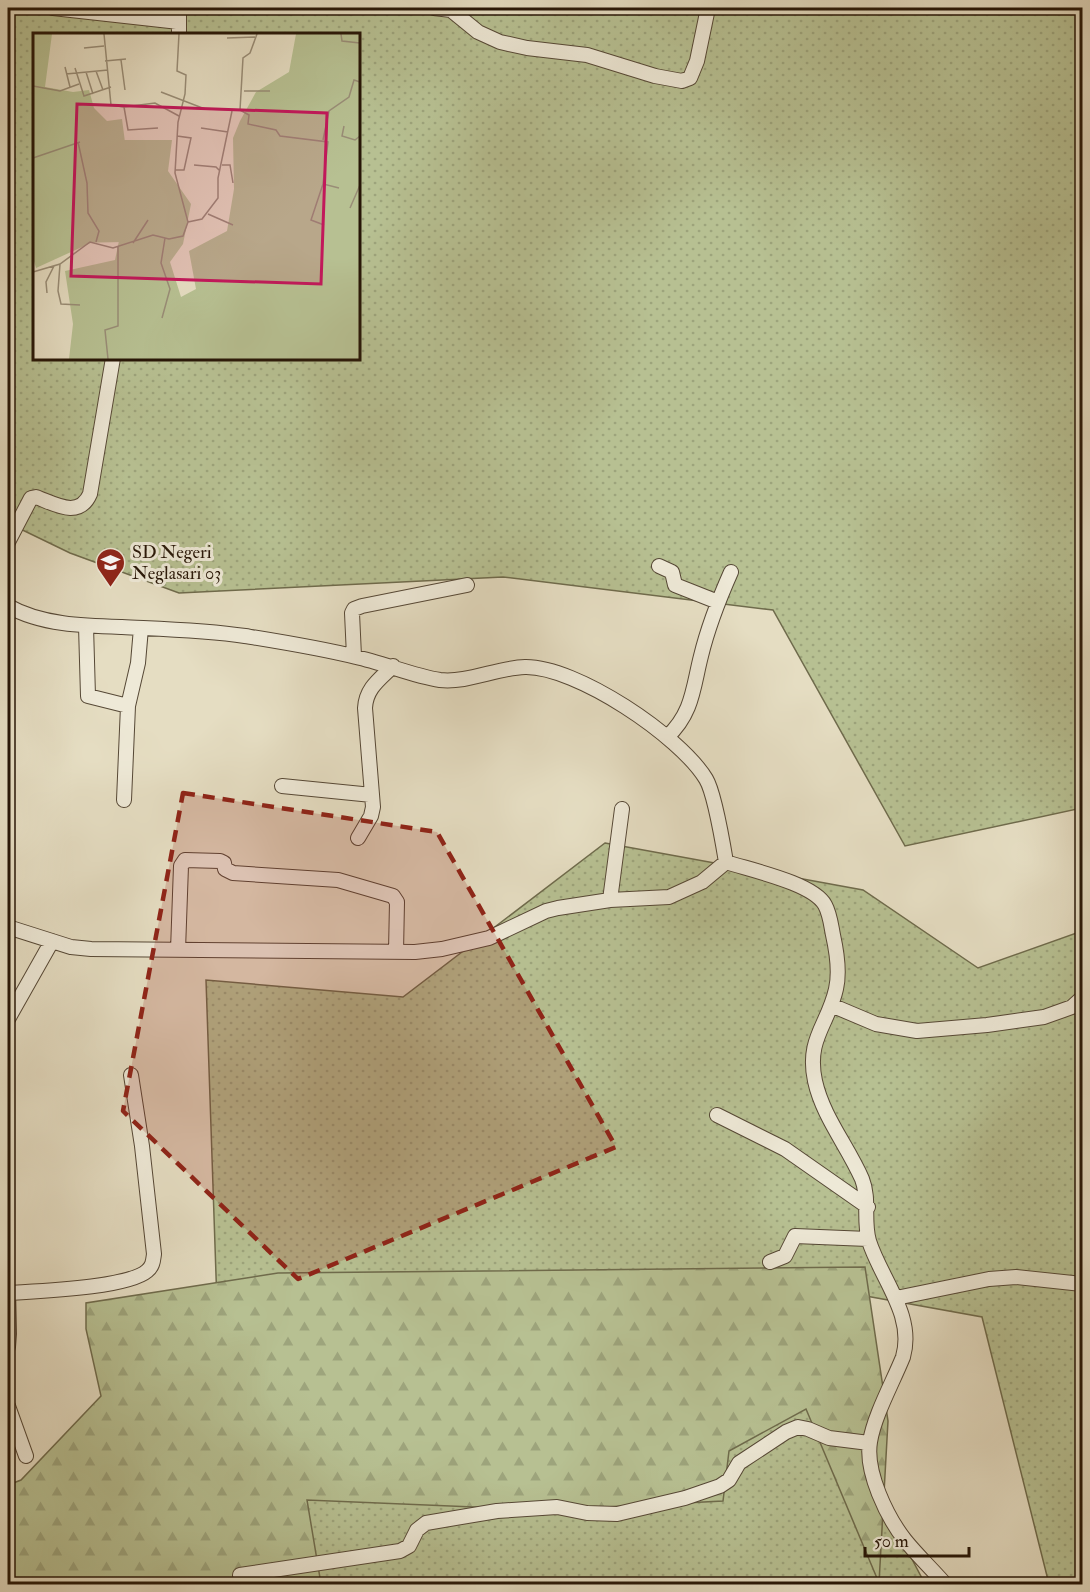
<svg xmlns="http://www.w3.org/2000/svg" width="1090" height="1592" viewBox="0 0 1090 1592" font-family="'IM FELL Double Pica',serif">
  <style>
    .grass { fill: url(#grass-dots); stroke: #6f6b4c; stroke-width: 1.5; fill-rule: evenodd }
    .forest { fill: url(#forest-firs); stroke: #6f6b4c; stroke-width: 1.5 }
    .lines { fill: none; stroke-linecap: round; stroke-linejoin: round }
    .minor-casing { stroke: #564836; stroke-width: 16 }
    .minor { stroke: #eee9d7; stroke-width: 14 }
    .marked { fill: #8f2418; fill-opacity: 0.2; stroke: #8f2418; stroke-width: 4.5; stroke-dasharray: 12 8; stroke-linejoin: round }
    .labels { text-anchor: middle; stroke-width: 6; stroke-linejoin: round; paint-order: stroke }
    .poi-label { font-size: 18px; fill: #271607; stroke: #eee9d7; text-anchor: start }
    .inset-road { fill: none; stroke: #998d77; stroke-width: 1.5 }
    .view { fill: #c2185b; fill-opacity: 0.15; stroke: #c2185b; stroke-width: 3 }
    .inset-edge { fill: none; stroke: #271607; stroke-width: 3 }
  </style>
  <defs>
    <pattern id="grass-dots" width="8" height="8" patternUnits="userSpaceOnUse" patternTransform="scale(1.5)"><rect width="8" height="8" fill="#b7c092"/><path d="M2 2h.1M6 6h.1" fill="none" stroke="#9da47c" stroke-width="1.8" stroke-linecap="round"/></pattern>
    <pattern id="forest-firs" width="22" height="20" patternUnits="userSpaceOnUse" patternTransform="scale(1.5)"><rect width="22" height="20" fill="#b7c092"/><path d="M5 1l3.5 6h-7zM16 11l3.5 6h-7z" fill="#9da47c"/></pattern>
  </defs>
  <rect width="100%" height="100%" fill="#e5ddc2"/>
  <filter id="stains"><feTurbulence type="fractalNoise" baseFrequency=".00333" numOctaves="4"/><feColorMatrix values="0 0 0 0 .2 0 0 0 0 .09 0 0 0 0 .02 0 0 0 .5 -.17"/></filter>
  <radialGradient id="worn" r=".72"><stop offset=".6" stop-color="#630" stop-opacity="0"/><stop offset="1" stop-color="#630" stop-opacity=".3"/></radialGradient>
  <path class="grass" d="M 8,8 L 1082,8 L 1082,808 L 905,846 L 773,610 L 503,577 L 179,593 L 70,553 L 8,523 ZM 34,34 L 358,34 L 358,358 L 34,358 Z
    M 605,843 L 863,890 L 978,968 L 1082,931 L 1082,1584 L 1049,1584 L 982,1317 L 827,1289 L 218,1334 L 206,980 L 403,997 Z
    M 827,1376 L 881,1500 L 925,1584 L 222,1584 L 192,1484 Z"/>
  <path class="forest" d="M 865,1267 L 888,1421 L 879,1583 L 806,1409 L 729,1451 L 723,1501 L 546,1510 L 307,1500 L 321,1584 L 8,1584 L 8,1485 L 21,1480 L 101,1396 L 86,1329 L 86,1303 L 278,1273 Z"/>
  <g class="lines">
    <defs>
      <path id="minor" d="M 53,8 L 179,22
        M 434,8 L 451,10 L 452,8
        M 451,10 L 478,32 L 500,42 L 527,48 L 587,55 L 655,76 L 682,81 L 690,78 L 697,61 L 708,8
        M 179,34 L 179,8
        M 8,542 L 31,498 L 36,497 C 55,504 79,519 90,494 L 113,358
        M 659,566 L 672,572 L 675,585 L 718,602
        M 8,606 C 41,625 85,626 122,627 C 163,629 205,630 245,636 C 282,642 320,648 356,657 C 383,663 414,676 440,680 C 468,683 496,668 525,667 C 576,666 680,736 706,779 C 714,792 723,844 726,862
        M 86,626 L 88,696 L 128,706
        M 354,656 L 352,613 L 354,609 L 362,606 L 467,585
        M 667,737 C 693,713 693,687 701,656 C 708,627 719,599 731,572
        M 282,786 L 372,795
        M 124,800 L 128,706 L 138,663 L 141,628
        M 358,838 L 371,816 L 373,807 L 365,708 C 366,688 380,679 393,666
        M 610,900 L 622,809
        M 8,927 L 71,947 L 91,949 L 415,952 L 442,949 L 489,938 L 546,911 L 558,908 L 610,900 L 669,897 L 702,882 L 726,862 C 750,870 813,883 825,905 C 830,914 831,925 833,935 C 837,953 840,972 836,989 C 828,1025 806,1039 815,1081 C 823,1117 847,1145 862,1179 C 870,1199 863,1221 869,1241 C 881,1279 915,1315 903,1357 C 893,1382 874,1416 870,1442 C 865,1472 887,1517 905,1540 C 917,1555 932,1569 945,1584
        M 178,950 L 181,866 L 185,860 L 220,861 L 224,863 L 225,869 L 233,873 L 338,880 L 393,896 L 397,902 L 396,952
        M 831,1005 L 876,1024 L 917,1031 L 987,1025 L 1044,1017 L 1072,1007 L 1082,998
        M 8,1019 L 52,941
        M 717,1115 L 785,1149 L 868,1207
        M 770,1262 L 785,1256 L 795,1236 L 868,1239
        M 8,1288 L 9,1334 L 8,1347
        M 9,1293 C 38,1291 127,1288 147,1271 C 153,1266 153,1261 154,1254 L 142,1146 L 131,1075
        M 896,1298 L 989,1279 L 1016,1277 L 1082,1284
        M 8,1406 L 26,1456
        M 240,1575 L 400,1551 L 409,1546 L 417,1530 L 426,1523 L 497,1511 L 557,1507 L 587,1513 L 617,1514 L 685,1498 L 720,1486 L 729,1480 L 739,1463 L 786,1432 L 798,1427 L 808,1429 L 829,1438 L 869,1443"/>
    </defs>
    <use href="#minor" class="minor-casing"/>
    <use href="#minor" class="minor"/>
  </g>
  <path class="marked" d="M 183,793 L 437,832 L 616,1147 L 298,1279 L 123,1111 Z"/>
  <defs>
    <symbol id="school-pin" viewBox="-11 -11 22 30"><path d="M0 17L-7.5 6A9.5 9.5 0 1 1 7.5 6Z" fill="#8f2418" stroke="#eee9d7"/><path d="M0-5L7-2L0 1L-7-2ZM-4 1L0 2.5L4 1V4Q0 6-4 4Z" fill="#fff"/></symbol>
  </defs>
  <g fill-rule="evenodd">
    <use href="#school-pin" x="94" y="546" width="33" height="45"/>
  </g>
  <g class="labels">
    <g class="poi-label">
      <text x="132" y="558">SD Negeri<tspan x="132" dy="21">Neglasari 03</tspan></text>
    </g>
  </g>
  <g transform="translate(33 33)">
    <rect width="327" height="327" fill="#e5ddc2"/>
    <path d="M 263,1 L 327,1 L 327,326 L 36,326 L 40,291 L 32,238 L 82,227 L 87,203 L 83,107 L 139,107 L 135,138 L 158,171 L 150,211 L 137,229 L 148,264 L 163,256 L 156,218 L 194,198 L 201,156 L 200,105 L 207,88 L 223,59 L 256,39 ZM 60,102 L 73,203 L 3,235 L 0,225 L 0,124 Z" fill="#b7c092"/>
    <path d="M 0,1 L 19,1 L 12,54 L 40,59 L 56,57 L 61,75 L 74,88 L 89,86 L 93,117 L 90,209 L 41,210 L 68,199 L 62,187 L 54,186 L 57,120 L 0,124 Z" fill="#b7c092"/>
    <path class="inset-road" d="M 71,1 L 78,72 L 91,74 L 122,70 L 146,83M 308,1 L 309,8 L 327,10M 194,5 L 222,4M 51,15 L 71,13M 88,27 L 92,57M 72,28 L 93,26M 32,34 L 37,54M 42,35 L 51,63 L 78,54M 63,38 L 70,57M 53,39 L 60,61M 33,41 L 75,37M 0,53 L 27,58 L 46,51M 211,58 L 237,58M 128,59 L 172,76 L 207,77 L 216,82 L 215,91 L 243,97 L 247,103 L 295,109 L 290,151 L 306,155M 91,74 L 95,97 L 125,95M 207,77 L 210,25 L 217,20 L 224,1M 311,93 L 309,103 L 322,107 L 327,103M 168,95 L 195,99M 290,107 L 296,78 L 316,64 L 321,47 L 327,49M 45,109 L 54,150 L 55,180 L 66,198 L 63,209M 0,125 L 47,109M 161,132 L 183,134 L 187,138M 189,132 L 197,132 L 200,150M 142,137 L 151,137 L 158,105 L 144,103M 290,151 L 278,187 L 291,192M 317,175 L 327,152M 175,181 L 200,192M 155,189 L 169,186 L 185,165 L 185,145 L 199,78M 100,210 L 115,187M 27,231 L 25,258 L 28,271 L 47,272M 0,239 L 27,231 L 57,209 L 80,215 L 120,202 L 136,206 L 150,203 L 155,189 L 142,140 L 145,89 L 152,61 L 153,42 L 144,38 L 146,1M 14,260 L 13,249 L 21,233M 129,285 L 137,256 L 128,230 L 132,205M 75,326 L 72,297 L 85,293 L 85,214"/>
    <path class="view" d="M 44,71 L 294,80 L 288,251 L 38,243 Z"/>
    <rect width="327" height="327" class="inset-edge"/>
  </g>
  <rect width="1090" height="1592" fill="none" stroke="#e5ddc2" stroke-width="30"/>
  <rect x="9" y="9" width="1072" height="1574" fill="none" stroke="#271607" stroke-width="3"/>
  <rect x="15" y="15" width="1060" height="1562" fill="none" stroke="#271607" stroke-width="1.5"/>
  <path d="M865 1547v9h104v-9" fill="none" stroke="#271607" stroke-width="3"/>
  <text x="874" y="1547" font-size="18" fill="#271607" stroke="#eee9d7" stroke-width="4.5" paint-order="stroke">50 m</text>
  <rect width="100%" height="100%" filter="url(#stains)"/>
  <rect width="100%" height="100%" fill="url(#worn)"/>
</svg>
